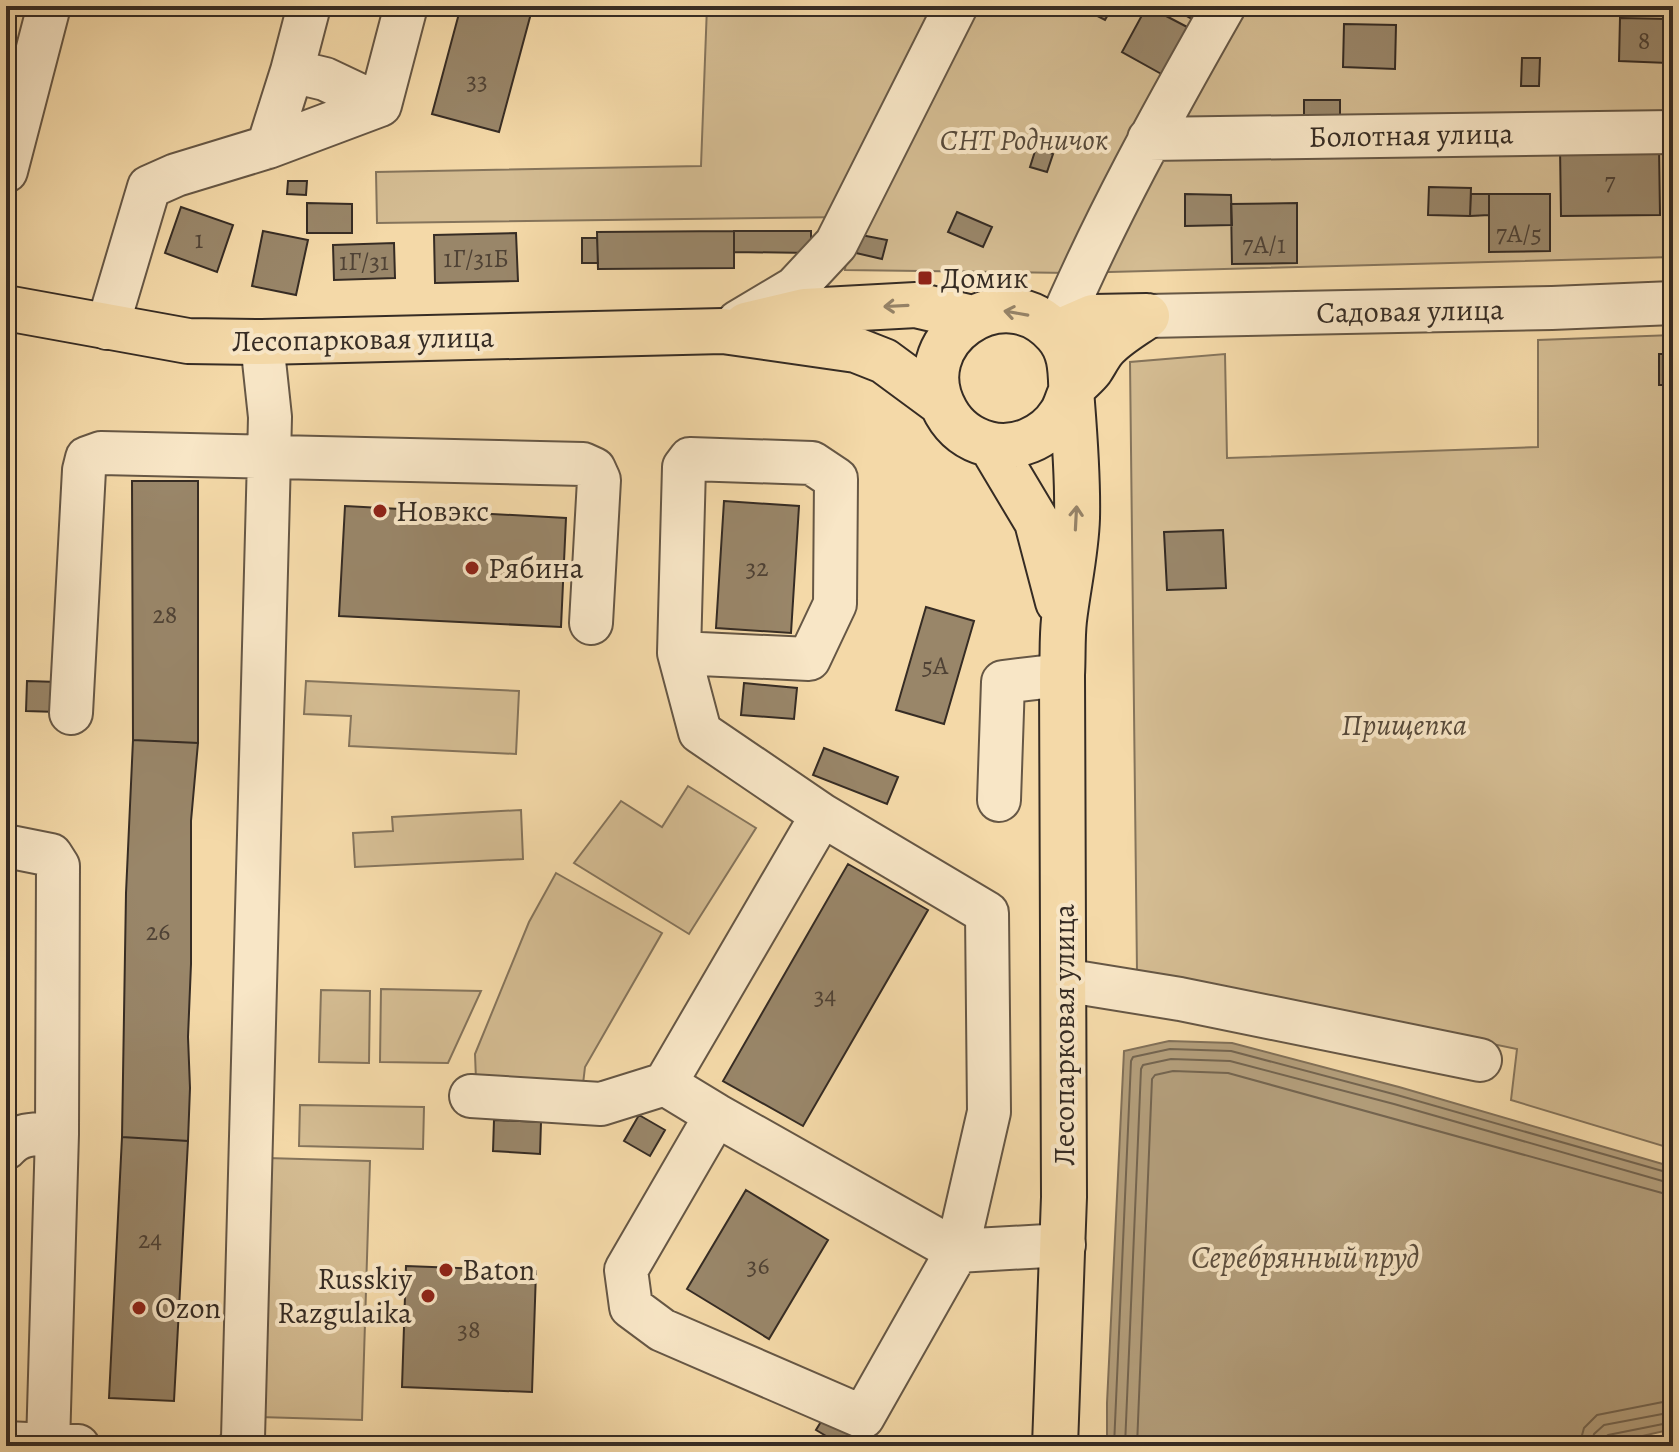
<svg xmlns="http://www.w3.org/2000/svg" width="1679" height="1452" viewBox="0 0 1679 1452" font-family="Alegreya,serif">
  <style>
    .green { fill: #d4bc92; stroke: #85745b; stroke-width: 2 }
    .water { fill: #b39e7b; stroke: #817058; stroke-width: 2 }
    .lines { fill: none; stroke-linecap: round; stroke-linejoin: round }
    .shore { stroke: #746550; stroke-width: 2 }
    .building { fill: #998669; stroke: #362c24; stroke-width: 2 }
    .minor-casing { stroke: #665745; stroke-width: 46 }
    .major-casing { stroke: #362c24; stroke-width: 48 }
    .minor { stroke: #f8e6c6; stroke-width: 42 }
    .major { stroke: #f4d9a8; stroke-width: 44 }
    .oneway { stroke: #958266 }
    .poi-dot { fill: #8f2418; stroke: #f8e6c6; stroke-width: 3 }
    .labels { text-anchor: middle; stroke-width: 8; stroke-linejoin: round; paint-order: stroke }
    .number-label { font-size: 26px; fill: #4f4235 }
    .street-label { font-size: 30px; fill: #362c24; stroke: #f8e6c6 }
    .park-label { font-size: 30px; font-style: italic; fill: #56493a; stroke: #f8e6c6 }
    .poi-label { font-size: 30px; fill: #362c24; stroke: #f8e6c6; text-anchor: start }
    .water-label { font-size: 32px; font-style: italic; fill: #5c4e3e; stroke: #f8e6c6 }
  </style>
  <rect width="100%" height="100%" fill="#f4d9a8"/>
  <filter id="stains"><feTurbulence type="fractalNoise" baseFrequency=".0025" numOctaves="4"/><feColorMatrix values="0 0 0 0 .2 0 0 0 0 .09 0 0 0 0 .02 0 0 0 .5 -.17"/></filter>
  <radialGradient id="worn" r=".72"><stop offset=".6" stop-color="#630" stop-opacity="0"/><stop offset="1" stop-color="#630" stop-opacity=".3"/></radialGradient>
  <path class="green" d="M 707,6 L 1673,6 L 1673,257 L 1071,273 L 845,270 L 850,217 L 377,223 L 376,172 L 701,166 Z
    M 1673,335 L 1673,1149 L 1511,1100 L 1517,1049 L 1137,971 L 1130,362 L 1225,354 L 1227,458 L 1538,447 L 1538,340 Z
    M 306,681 L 519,691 L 516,754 L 349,746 L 351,716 L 304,714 Z
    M 688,786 L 756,828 L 689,934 L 574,863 L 621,801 L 662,827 Z
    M 521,810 L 523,859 L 355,867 L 353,833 L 393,831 L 392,817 Z
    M 556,873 L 662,933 L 585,1067 L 583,1084 L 476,1080 L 475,1054 L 529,922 Z
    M 381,989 L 481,991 L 448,1063 L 380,1062 Z
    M 321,990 L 370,991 L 369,1063 L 319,1062 Z
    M 300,1105 L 424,1107 L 423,1149 L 299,1146 Z
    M 267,1158 L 370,1161 L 362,1420 L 259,1417 Z"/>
  <path class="water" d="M 1169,1041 L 1232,1043 L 1399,1087 L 1673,1167 L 1673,1429 L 1599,1446 L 1107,1446 L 1107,1403 L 1124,1051 Z"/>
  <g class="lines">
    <path class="shore" d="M 1114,1446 L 1131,1061 L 1133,1057 L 1170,1049 L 1231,1051 L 1397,1095 L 1673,1174
      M 1125,1446 L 1141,1069 L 1143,1065 L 1171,1059 L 1230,1061 L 1394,1104 L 1673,1184
      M 1137,1446 L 1152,1079 L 1155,1075 L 1173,1071 L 1228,1073 L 1673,1196
      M 1579,1446 L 1584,1428 L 1597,1415 L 1673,1400
      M 1591,1446 L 1594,1434 L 1604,1425 L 1673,1412
      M 1601,1446 L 1603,1439 L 1608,1435 L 1673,1422"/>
  </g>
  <path class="building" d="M 461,6 L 533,6 L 499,132 L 432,114 Z
    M 1078,6 L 1113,6 L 1105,20 Z
    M 1147,6 L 1191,29 L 1165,76 L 1122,52 Z
    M 1169,6 L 1206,6 L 1197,22 Z
    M 1459,6 L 1493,6 L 1493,10 L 1459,9 Z
    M 1620,18 L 1668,19 L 1668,63 L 1619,61 Z
    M 1344,24 L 1396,25 L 1395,69 L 1343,67 Z
    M 1522,58 L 1540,58 L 1539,86 L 1521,86 Z
    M 1304,100 L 1340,100 L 1340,123 L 1304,123 Z
    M 1659,146 L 1660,215 L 1561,216 L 1560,147 Z
    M 1036,148 L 1053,154 L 1047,172 L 1030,167 Z
    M 288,181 L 307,181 L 306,195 L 287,194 Z
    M 1429,187 L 1471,188 L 1470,216 L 1428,215 Z
    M 1185,194 L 1231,195 L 1232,225 L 1185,226 Z
    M 1471,194 L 1489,194 L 1489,215 L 1470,216 Z
    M 1489,194 L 1550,194 L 1550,251 L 1489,252 Z
    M 307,203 L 352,204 L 352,233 L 307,233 Z
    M 1297,203 L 1297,263 L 1232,264 L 1231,204 Z
    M 181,207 L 233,225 L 217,272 L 165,253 Z
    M 957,212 L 992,227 L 983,247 L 948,232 Z
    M 263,231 L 308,240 L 296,295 L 252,286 Z
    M 734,231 L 734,268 L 598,269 L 597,232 Z
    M 734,231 L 811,231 L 811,253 L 734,252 Z
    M 516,233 L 518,281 L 435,283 L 434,235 Z
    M 861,235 L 887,240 L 882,259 L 856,253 Z
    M 582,238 L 597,238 L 598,263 L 582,263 Z
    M 394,243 L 395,278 L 334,280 L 333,245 Z
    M 1659,354 L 1673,354 L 1673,385 L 1659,385 Z
    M 132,481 L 198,481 L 198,743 L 133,740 Z
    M 724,501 L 799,506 L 791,633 L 716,628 Z
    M 345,506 L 566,518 L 561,627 L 339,616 Z
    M 1223,530 L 1226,588 L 1167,590 L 1164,532 Z
    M 926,607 L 974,621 L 944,724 L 896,710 Z
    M 27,681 L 58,682 L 57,712 L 26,711 Z
    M 744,683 L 797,688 L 794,719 L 741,715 Z
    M 133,740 L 198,743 L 191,821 L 191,964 L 188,1037 L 190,1088 L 188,1141 L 122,1137 L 126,893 Z
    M 824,748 L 898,777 L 887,804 L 813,775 Z
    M 848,864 L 928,910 L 803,1126 L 723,1081 Z
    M 639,1115 L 665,1130 L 650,1156 L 624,1141 Z
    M 494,1120 L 541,1122 L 540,1154 L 493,1151 Z
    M 122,1137 L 188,1141 L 174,1401 L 109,1398 Z
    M 746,1190 L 828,1240 L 769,1339 L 687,1289 Z
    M 406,1266 L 536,1271 L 532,1392 L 402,1387 Z
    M 828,1410 L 855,1426 L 843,1446 L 816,1430 Z"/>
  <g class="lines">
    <defs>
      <path id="minor" d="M 292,71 L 325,79 L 380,105
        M 1149,139 L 1673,132
        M 268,147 L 380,105 L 406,6
        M 6,171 L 49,6
        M 1147,316 L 1552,308 L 1673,303
        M 738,322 L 795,288 L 836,244 L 956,6
        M 107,328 L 149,187 L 176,175 L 268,147 L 292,71 L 309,6
        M 1056,333 C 1104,220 1163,113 1224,6
        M 679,653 L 809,659 L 835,604 L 836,479 L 812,463 L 690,459 L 684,467 L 679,653 L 700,732 L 822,815
        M 71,713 L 84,470 L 87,458 L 101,453 L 583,464 L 594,469 L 599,480 L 591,623
        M 999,800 L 1003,682 L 1062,675
        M 6,846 L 51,855 L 58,866 L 57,1134 L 48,1445 L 78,1446
        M 1063,980 L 1180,999 L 1480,1060
        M 471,1096 L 601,1104 L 665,1084
        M 716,1115 L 957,1251 L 989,1112 L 987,913 L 822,815 L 665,1084 L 716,1115 L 626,1270 L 631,1307 L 662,1330 L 863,1417 L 957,1251 L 1064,1245
        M 6,1148 C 19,1132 37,1134 57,1134
        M 6,1443 L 48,1445
        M 240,1446 L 243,1438 L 269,458 L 270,417 L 262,342"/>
      <path id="major" d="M 6,308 L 188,341 L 262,342 L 723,331 L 856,350 L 884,361 L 941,403
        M 746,325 L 805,311 L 916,305 L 972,318
        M 1056,333 L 1093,317 L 1147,316
        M 991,445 L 1037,522 L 1058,602
        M 1055,1446 L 1064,1197 L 1062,675 C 1063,657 1062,638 1064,620 C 1068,586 1076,552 1077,518 C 1078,479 1075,441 1072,403 C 1070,378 1074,354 1056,334 C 1003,273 905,341 946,412 C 955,428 969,439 988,444 C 1015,451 1046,438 1061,414 C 1066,407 1067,399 1071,392 C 1075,383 1085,377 1091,369 C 1095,363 1099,355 1104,349 C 1115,336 1133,326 1147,316"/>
    </defs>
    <use href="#minor" class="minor-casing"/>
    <use href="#major" class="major-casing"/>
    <use href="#minor" class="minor"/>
    <use href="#major" class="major"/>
  </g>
  <defs><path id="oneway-shaft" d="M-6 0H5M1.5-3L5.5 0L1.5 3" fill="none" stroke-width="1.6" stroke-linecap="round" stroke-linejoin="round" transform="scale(2)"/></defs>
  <g class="oneway">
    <use href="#oneway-shaft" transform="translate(896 306) rotate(177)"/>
    <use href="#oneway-shaft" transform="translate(1016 313) rotate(-170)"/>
    <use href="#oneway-shaft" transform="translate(1076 518) rotate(-87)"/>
  </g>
  <g class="poi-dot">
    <rect x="917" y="270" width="16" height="16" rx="4"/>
    <circle cx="380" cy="511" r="8"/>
    <circle cx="472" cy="568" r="8"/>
    <circle cx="446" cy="1270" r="8"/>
    <circle cx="428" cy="1296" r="8"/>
    <circle cx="139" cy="1308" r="8"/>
  </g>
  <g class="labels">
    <g class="number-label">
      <text x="1644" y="49">8</text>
      <text x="477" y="89">33</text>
      <text x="1610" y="190">7</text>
      <text x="1519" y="242">7А/5</text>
      <text x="199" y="248">1</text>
      <text x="1264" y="253">7А/1</text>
      <text x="476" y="267">1Г/31Б</text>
      <text x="364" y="270">1Г/31</text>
      <text x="757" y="576">32</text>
      <text x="165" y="623">28</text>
      <text x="935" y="674">5А</text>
      <text x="158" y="940">26</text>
      <text x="825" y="1004">34</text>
      <text x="150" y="1248">24</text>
      <text x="758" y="1274">36</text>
      <text x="469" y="1338">38</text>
    </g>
    <g class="street-label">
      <text transform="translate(1411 135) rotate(-1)" y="10">Болотная улица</text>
      <text transform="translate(1410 311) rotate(-1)" y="10">Садовая улица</text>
      <text transform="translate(363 339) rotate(-1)" y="10">Лесопарковая улица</text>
      <text transform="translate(1064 1035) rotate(-90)" y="10">Лесопарковая улица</text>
    </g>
    <g class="park-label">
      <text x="1024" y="150">СНТ Родничок</text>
      <text x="1404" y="735">Прищепка</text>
    </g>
    <g class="poi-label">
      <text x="941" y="288">Домик</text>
      <text x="396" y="521">Новэкс</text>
      <text x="488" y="578">Рябина</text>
      <text x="462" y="1280">Baton</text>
      <text x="412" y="1289" text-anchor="end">Russkiy<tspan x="412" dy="34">Razgulaika</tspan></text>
      <text x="155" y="1318">Ozon</text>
    </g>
    <g class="water-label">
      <text x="1305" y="1268">Серебрянный пруд</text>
    </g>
  </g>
  <rect width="1679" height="1452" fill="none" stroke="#f4d9a8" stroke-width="32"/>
  <rect x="8" y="8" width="1663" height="1436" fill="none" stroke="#362c24" stroke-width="4"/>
  <rect x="16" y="16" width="1647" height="1420" fill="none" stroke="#362c24" stroke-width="2"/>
  <rect width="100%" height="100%" filter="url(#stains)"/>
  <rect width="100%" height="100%" fill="url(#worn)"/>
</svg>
